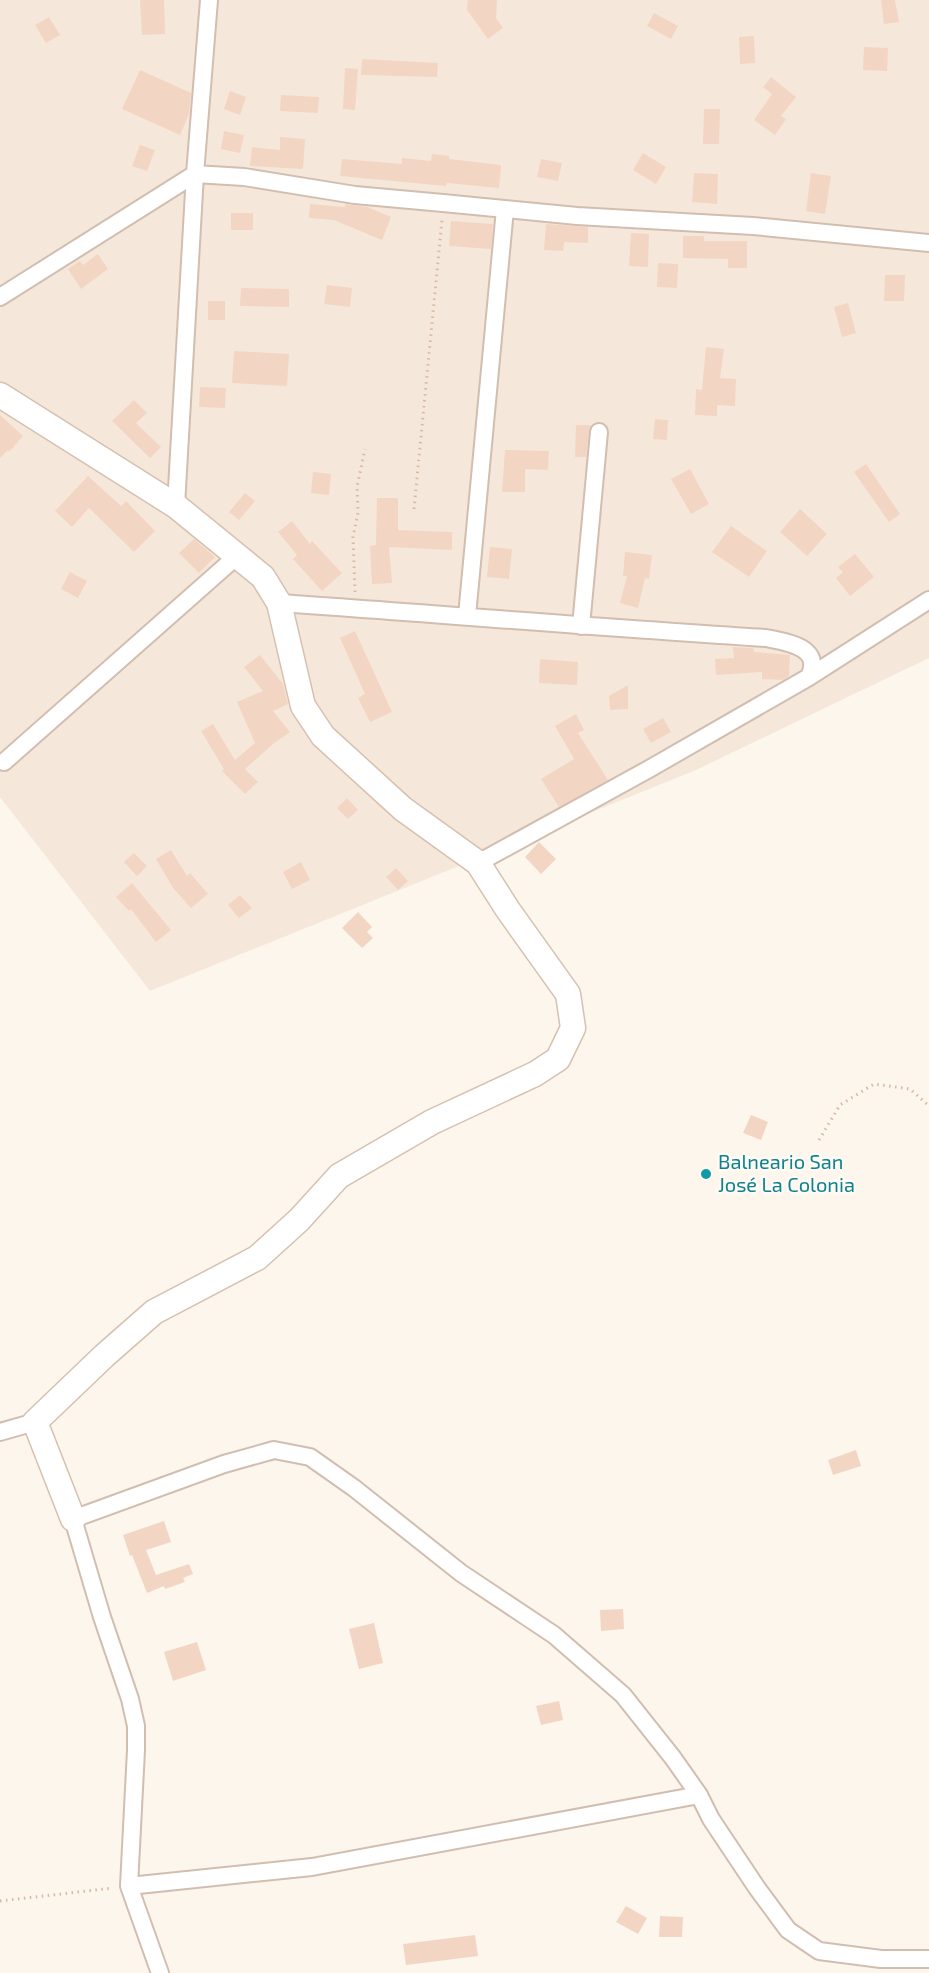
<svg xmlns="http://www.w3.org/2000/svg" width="929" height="1973" viewBox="0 0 929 1973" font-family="'Exo 2',sans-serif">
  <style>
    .residential { fill: #f5e8da }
    .building { fill: #f3d5c3 }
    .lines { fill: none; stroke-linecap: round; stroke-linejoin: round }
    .street-casing { stroke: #d1beb0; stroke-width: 20 }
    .secondary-casing { stroke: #d6c0b0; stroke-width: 27 }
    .path { stroke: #d9b8a5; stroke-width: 3; stroke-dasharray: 1.5 4.5; stroke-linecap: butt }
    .street { stroke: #fff; stroke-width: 16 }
    .secondary { stroke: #fff; stroke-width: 24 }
    .culture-dot { fill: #0f9aa8; stroke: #fffaf3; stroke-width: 2 }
    .labels { text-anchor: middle; stroke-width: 5; stroke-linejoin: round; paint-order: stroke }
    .culture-label { font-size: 20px; fill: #0d838f; stroke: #fffaf3; text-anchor: start }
  </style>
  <rect width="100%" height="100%" fill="#fdf6ec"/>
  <path class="residential" d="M 0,0 L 929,0 L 929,658 L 696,770 L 150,991 L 0,797 Z"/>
  <path class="building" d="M 140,0 L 164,0 L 165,34 L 142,35 Z
    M 468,0 L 497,0 L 496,18 L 503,28 L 488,39 L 467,10 Z
    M 881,0 L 895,0 L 899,22 L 884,24 Z
    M 654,13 L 678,26 L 671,39 L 647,26 Z
    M 49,17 L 60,35 L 46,43 L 35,25 Z
    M 754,36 L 755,63 L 740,64 L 739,37 Z
    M 864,47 L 888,48 L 887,71 L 863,70 Z
    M 362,59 L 438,63 L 437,77 L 361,75 Z
    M 345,68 L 358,69 L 355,110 L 343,109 Z
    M 140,70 L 191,93 L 189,114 L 180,135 L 122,109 Z
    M 771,77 L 796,97 L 781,116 L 786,119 L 775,135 L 754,120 L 772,94 L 763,87 Z
    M 230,91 L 246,97 L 240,115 L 224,109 Z
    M 281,95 L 319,97 L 318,113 L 280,111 Z
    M 704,109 L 720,109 L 719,144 L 703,144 Z
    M 224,131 L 244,135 L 240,153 L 221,149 Z
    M 280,137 L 305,139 L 303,169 L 250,166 L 252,147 L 280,150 Z
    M 140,145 L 155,150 L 147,171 L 132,166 Z
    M 643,153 L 666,167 L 656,184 L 633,170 Z
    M 432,154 L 449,156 L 449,159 L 501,165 L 499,188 L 447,183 L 446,186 L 340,176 L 342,159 L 402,164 L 402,158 L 431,161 Z
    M 541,159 L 562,163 L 558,181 L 537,177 Z
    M 694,173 L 718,174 L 717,204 L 692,202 Z
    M 811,173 L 831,176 L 825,214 L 806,211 Z
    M 310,204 L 345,207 L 346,204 L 367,207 L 391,217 L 382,240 L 334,220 L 309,218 Z
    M 231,213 L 253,213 L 253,230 L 231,230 Z
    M 451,221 L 493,224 L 491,249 L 449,246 Z
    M 546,224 L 588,227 L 588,243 L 564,242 L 563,251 L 544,250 Z
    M 631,233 L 649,234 L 648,267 L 629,266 Z
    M 683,236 L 704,236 L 704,241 L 747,241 L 747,268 L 728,268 L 728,259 L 683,258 Z
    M 98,254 L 108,269 L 81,289 L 68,269 L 80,261 L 83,265 Z
    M 658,263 L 678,264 L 677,288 L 657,287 Z
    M 885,275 L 905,275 L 904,301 L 884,301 Z
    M 327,285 L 352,288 L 350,307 L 324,304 Z
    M 241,288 L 289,289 L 289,307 L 240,306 Z
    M 208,301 L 225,301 L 225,320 L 208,320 Z
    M 848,303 L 856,333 L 842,337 L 834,307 Z
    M 706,347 L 724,349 L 720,378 L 736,379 L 735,406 L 717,405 L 717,416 L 695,415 L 696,389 L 702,390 Z
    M 234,351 L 289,354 L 287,386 L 232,383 Z
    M 200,387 L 226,388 L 225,408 L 199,407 Z
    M 134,400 L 147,413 L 136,423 L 161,447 L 150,458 L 112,421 Z
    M 0,415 L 23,436 L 9,452 L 8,450 L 0,458 Z
    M 655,419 L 668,420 L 667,440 L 653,439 Z
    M 576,425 L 591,425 L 589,431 L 586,457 L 575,457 Z
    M 505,450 L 549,451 L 548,470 L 525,469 L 525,492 L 502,492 Z
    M 866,464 L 900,514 L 889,522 L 854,472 Z
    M 690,469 L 709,504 L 691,514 L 671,479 Z
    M 313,472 L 331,474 L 329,495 L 311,493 Z
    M 88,476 L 121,506 L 126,501 L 155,531 L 134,552 L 89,508 L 72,527 L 55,511 Z
    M 245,493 L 255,501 L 239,520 L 229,512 Z
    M 377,498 L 398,498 L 398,530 L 452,532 L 452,550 L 389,547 L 392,583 L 372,584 L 370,546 L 376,545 Z
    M 800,509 L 827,534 L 807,556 L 780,532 Z
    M 292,521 L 310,544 L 312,541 L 342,573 L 322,591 L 293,559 L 297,555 L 278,532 Z
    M 731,526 L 767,551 L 749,577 L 712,552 Z
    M 194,539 L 215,557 L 199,573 L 179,553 Z
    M 490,547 L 512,549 L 509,579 L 487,577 Z
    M 625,552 L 652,555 L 649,579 L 645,578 L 638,608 L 620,603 L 627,576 L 623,576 Z
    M 855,554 L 874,577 L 850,596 L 836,578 L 843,572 L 838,567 Z
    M 70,572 L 87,581 L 78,598 L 61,589 Z
    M 355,631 L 392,712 L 370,722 L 358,698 L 365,694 L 340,638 Z
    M 733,647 L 753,648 L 754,652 L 790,655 L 789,676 L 783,680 L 762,679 L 762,672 L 716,675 L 715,659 L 734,658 Z
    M 260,655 L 283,684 L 288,704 L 273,711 L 290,732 L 273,744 L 245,769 L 258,782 L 245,794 L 222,771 L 224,769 L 201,731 L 213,724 L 235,760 L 255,743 L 237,702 L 263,691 L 244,667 Z
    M 540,659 L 578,662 L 577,685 L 539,683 Z
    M 628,685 L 628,709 L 610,710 L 609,696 Z
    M 576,714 L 584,730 L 578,733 L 608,780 L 559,807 L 541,779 L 574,759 L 555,726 Z
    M 663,718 L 671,732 L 651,743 L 643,729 Z
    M 347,798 L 358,810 L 348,819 L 337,808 Z
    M 539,842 L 556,859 L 541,874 L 525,857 Z
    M 171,850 L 187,876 L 190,873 L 208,894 L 191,908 L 173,888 L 156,859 Z
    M 134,853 L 147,866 L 137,876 L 124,862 Z
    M 301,862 L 310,880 L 292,889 L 283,872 Z
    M 396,868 L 408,881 L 398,890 L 386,877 Z
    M 132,883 L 171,930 L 156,942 L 131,909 L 129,911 L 116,897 Z
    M 240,895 L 252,908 L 239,918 L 228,905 Z
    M 358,912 L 372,927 L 367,932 L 373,938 L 362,948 L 342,928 Z
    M 751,1115 L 768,1122 L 761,1140 L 743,1133 Z
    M 856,1450 L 861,1466 L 833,1475 L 828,1460 Z
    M 164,1521 L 171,1542 L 146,1550 L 156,1575 L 189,1564 L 193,1574 L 183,1578 L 185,1582 L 165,1589 L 164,1586 L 147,1593 L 132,1555 L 130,1556 L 123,1535 Z
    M 623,1609 L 624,1629 L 601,1631 L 600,1610 Z
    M 374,1623 L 383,1663 L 359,1669 L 349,1629 Z
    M 197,1642 L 206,1670 L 173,1681 L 164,1652 Z
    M 559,1701 L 563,1720 L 541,1725 L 536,1706 Z
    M 626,1906 L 647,1918 L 638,1934 L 616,1922 Z
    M 660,1916 L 683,1917 L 682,1937 L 659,1937 Z
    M 475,1935 L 478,1956 L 406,1965 L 403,1944 Z"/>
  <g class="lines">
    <defs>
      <path id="street" d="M 0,297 L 195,174 L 244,177 L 355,195 L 443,203 L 577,216 L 753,226 L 929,243
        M 176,506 L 195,174 L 209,0
        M 279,603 C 441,614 604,628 766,638 C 787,642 823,647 809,677
        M 467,616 L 505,209
        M 581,626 L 599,432
        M 4,762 L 237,556
        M 478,863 L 649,769 L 809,677 L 929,600
        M 0,1432 L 35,1422
        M 129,1886 L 312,1867 L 699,1795
        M 160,1973 L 129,1886 L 136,1750 L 136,1726 L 130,1699 L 102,1617 L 73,1519 L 224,1464 L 274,1450 L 310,1457 L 354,1488 L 461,1573 L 554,1635 L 623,1695 L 673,1758 L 699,1795 L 711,1819 L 757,1888 L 788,1930 L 819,1951 L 881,1959 L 929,1959"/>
      <path id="secondary" d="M 0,395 L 176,506 L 263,577 L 279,603 L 303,706 L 323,736 L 403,809 L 478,863 L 508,910 L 568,994 L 573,1028 L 558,1059 L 535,1074 L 432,1122 L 339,1176 L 299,1220 L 257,1258 L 154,1312 L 104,1356 L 35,1422 L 73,1519"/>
    </defs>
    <use href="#street" class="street-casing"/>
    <use href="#secondary" class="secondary-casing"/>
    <path class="path" d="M 414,509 L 442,220
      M 355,592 L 353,537 L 358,513 L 357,487 L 365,449
      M 819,1140 L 840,1105 L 874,1084 L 910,1089 L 929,1106
      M 0,1901 L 113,1888"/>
    <use href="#street" class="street"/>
    <use href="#secondary" class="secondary"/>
  </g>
  <circle class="culture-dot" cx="706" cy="1174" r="6"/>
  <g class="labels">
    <g class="culture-label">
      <text x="718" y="1169">Balneario San<tspan x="718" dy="23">José La Colonia</tspan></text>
    </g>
  </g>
</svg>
